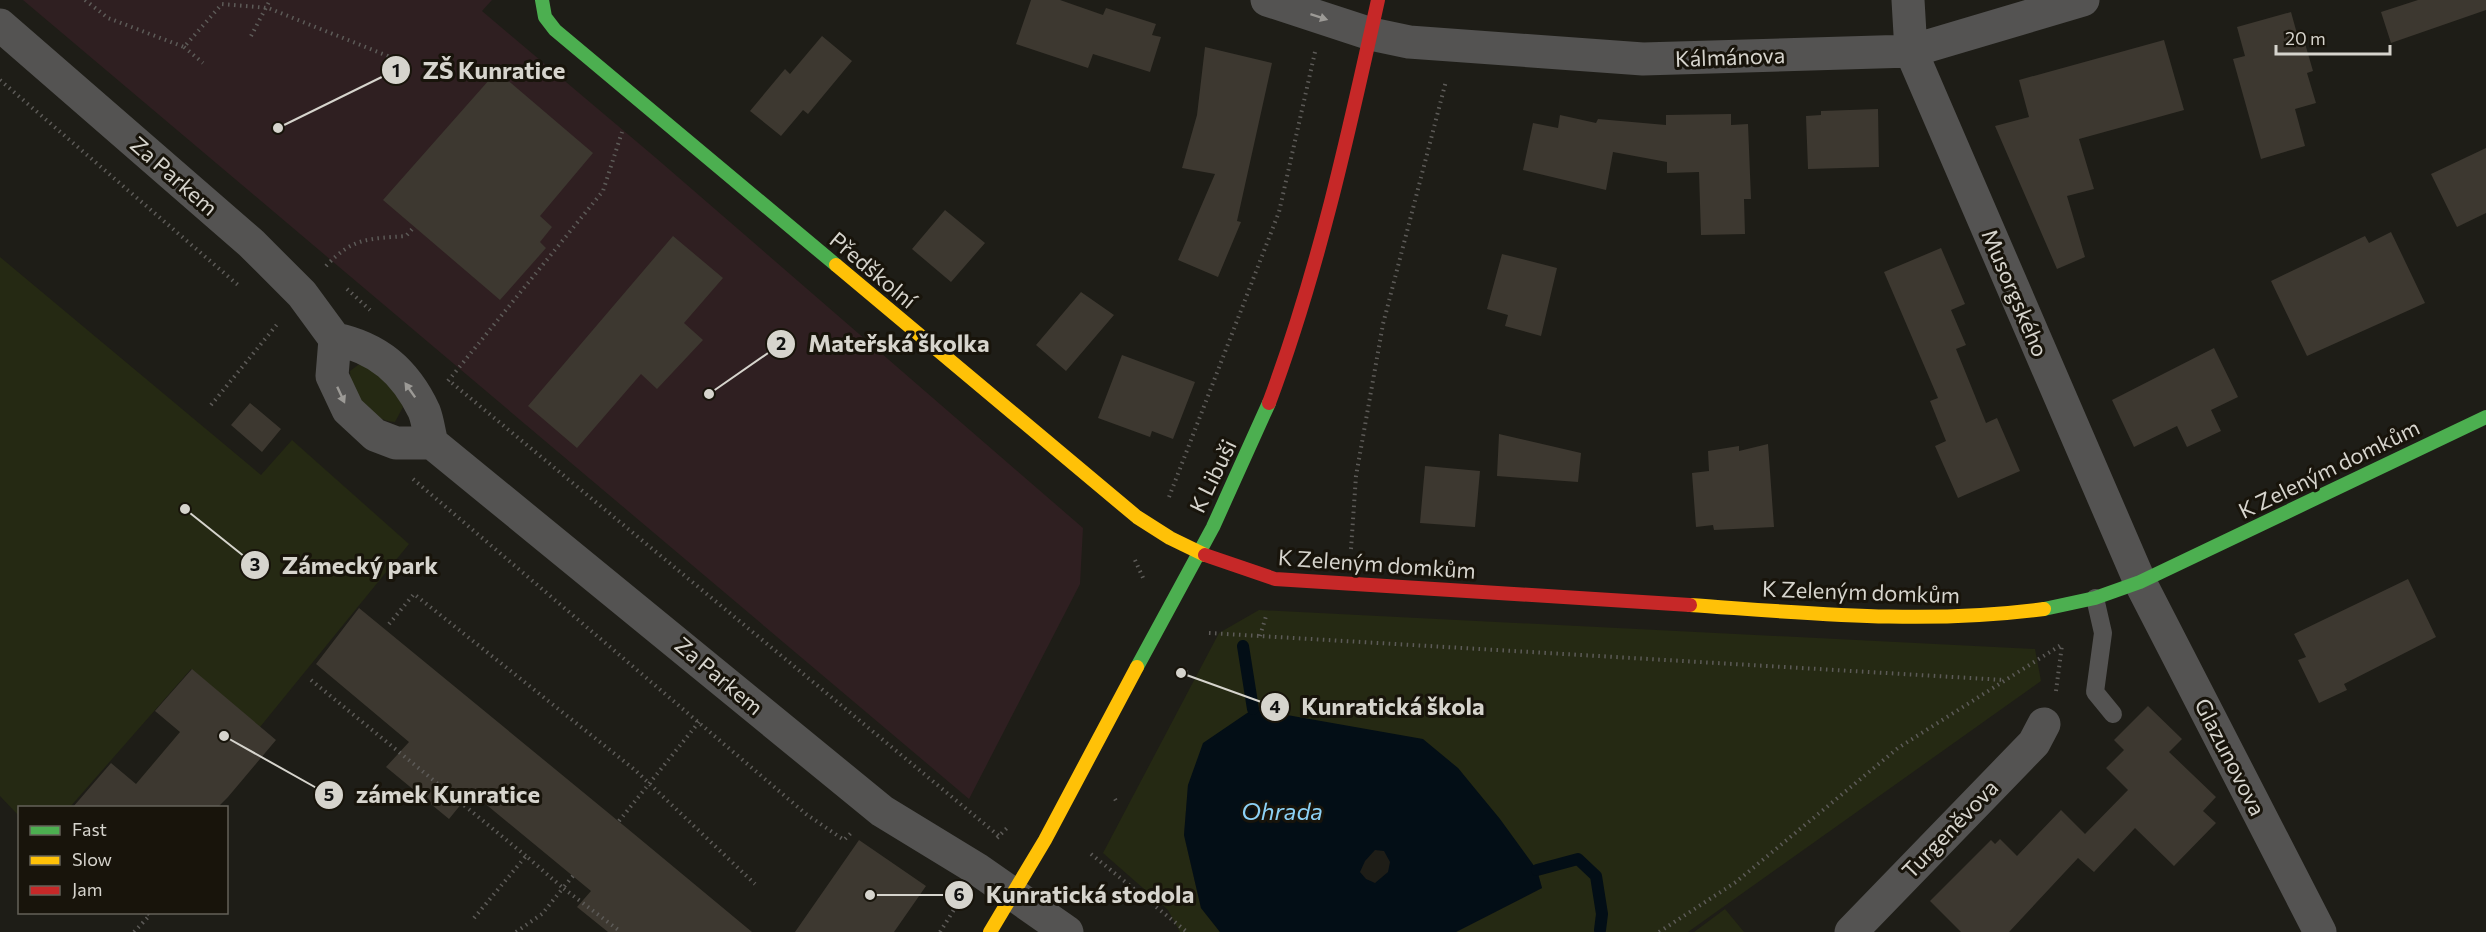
<svg xmlns="http://www.w3.org/2000/svg" width="2486" height="932" viewBox="0 0 2486 932" font-family="Commissioner,sans-serif">
  <style>
    .education { fill: #2f1f21 }
    .green { fill: #252913 }
    .water { fill: #030e16; fill-rule: evenodd }
    .lines { fill: none; stroke-linecap: round; stroke-linejoin: round }
    .stream { stroke: #030e16; stroke-width: 12 }
    .building { fill: #3d3830 }
    .path { stroke: #5d5b58; stroke-width: 4; stroke-dasharray: 1.5 4.5; stroke-linecap: butt }
    .lane { stroke: #545352; stroke-width: 18 }
    .street { stroke: #545352; stroke-width: 33 }
    .fast { stroke: #4caf50; stroke-width: 14 }
    .slow { stroke: #ffc107; stroke-width: 14 }
    .jam { stroke: #c62828; stroke-width: 14 }
    .oneway { fill: #9c9a96 }
    .labels { text-anchor: middle; stroke-width: 6; stroke-linejoin: round; paint-order: stroke }
    .street-label { font-size: 22px; fill: #d6d4cd; stroke: #18140b }
    .water-label { font-size: 24px; font-style: italic; fill: #8cd1f5; stroke: #18140b }
    .leader { fill: none; stroke: #d6d4cd; stroke-width: 2 }
    .callout-dot { fill: #d6d4cd; stroke: #18140b; stroke-width: 2 }
    .mark-label { font-size: 18px; text-anchor: middle; font-weight: bold; fill: #111 }
    .callout-label { font-size: 24px; text-anchor: middle; font-weight: bold; fill: #d6d4cd; stroke: #18140b; stroke-width: 6; stroke-linejoin: round; paint-order: stroke }
  </style>
  <rect width="100%" height="100%" fill="#1e1d17"/>
  <path class="education" d="M 23,0 L 492,0 L 482,11 L 656,158 L 1083,528 L 1080,584 L 969,799 Z"/>
  <path class="green" d="M 0,257 L 261,475 L 292,440 L 409,544 L 260,727 L 191,669 L 70,807 L 20,808 L 19,816 L 0,796 Z
    M 358,365 L 371,365 L 400,393 L 403,407 L 395,422 C 371,421 350,395 350,371 Z
    M 1259,610 L 2035,649 L 2041,681 L 1688,932 L 1456,932 L 1542,888 L 1537,870 L 1458,768 L 1288,715 L 1254,709 L 1188,785 L 1184,835 L 1201,908 L 1220,932 L 1180,932 L 1168,910 L 1103,853 L 1219,633 Z
    M 1725,909 L 1744,932 L 1693,932 L 1694,932 Z"/>
  <path class="water" d="M 1253,709 L 1423,739 L 1458,768 L 1500,819 L 1537,870 L 1542,888 L 1456,932 L 1220,932 L 1201,908 L 1184,835 L 1188,785 L 1203,743 ZM 1375,850 L 1384,851 L 1390,862 L 1388,872 L 1375,883 L 1366,879 L 1360,872 L 1365,861 Z"/>
  <g class="lines">
    <path class="stream" d="M 1243,646 L 1253,709
      M 1537,870 L 1578,859 L 1596,876 L 1602,914 L 1600,930"/>
  </g>
  <path class="building" d="M 1031,0 L 1060,0 L 1103,15 L 1106,8 L 1156,24 L 1152,35 L 1161,37 L 1150,72 L 1093,54 L 1088,68 L 1016,44 Z
    M 2418,0 L 2486,0 L 2486,10 L 2391,43 L 2381,12 Z
    M 2291,12 L 2299,41 L 2304,40 L 2313,71 L 2307,73 L 2316,103 L 2295,109 L 2305,146 L 2261,159 L 2233,59 L 2245,56 L 2237,27 Z
    M 822,36 L 852,61 L 808,114 L 803,110 L 781,136 L 750,111 L 785,69 L 790,74 Z
    M 2164,40 L 2184,110 L 2079,139 L 2094,189 L 2067,196 L 2085,257 L 2057,269 L 1995,126 L 2029,117 L 2019,80 Z
    M 1205,47 L 1272,63 L 1237,221 L 1241,222 L 1218,277 L 1178,260 L 1215,174 L 1182,168 L 1197,115 Z
    M 497,71 L 593,153 L 540,216 L 552,227 L 540,242 L 546,248 L 500,300 L 383,200 Z
    M 1878,109 L 1879,167 L 1808,169 L 1806,116 L 1821,115 L 1821,111 Z
    M 1731,114 L 1731,125 L 1748,124 L 1751,199 L 1744,199 L 1745,234 L 1701,235 L 1699,172 L 1667,173 L 1667,162 L 1613,152 L 1606,190 L 1523,170 L 1533,123 L 1558,128 L 1560,115 L 1596,123 L 1598,119 L 1666,125 L 1666,115 Z
    M 2486,148 L 2486,213 L 2457,227 L 2431,174 Z
    M 945,210 L 985,243 L 951,282 L 912,249 Z
    M 2391,232 L 2425,303 L 2307,356 L 2271,281 L 2365,236 L 2369,243 Z
    M 673,236 L 723,278 L 684,323 L 703,340 L 657,389 L 641,374 L 577,448 L 528,406 Z
    M 1941,248 L 1965,304 L 1951,310 L 1966,345 L 1956,349 L 1986,423 L 1997,418 L 2020,471 L 1958,498 L 1935,446 L 1946,441 L 1930,401 L 1938,398 L 1884,272 Z
    M 1502,254 L 1557,268 L 1541,336 L 1505,326 L 1508,315 L 1487,309 Z
    M 1081,292 L 1114,315 L 1066,371 L 1036,345 Z
    M 2214,348 L 2238,397 L 2211,410 L 2221,431 L 2187,447 L 2177,426 L 2134,447 L 2112,400 Z
    M 1122,355 L 1195,382 L 1173,439 L 1152,431 L 1150,437 L 1098,418 Z
    M 250,403 L 281,429 L 262,452 L 231,425 Z
    M 1499,434 L 1581,453 L 1578,482 L 1497,476 Z
    M 1768,444 L 1774,527 L 1714,530 L 1713,525 L 1696,527 L 1692,473 L 1709,471 L 1708,451 L 1739,446 L 1739,451 Z
    M 1425,466 L 1480,471 L 1475,527 L 1420,523 Z
    M 2408,579 L 2436,637 L 2344,684 L 2347,690 L 2319,703 L 2298,660 L 2306,657 L 2294,634 Z
    M 359,608 L 634,834 L 752,932 L 608,932 L 577,907 L 591,891 L 471,792 L 449,819 L 386,767 L 409,742 L 316,664 Z
    M 192,669 L 276,740 L 228,797 L 218,807 L 73,807 L 111,763 L 136,784 L 180,732 L 155,711 Z
    M 2148,706 L 2182,739 L 2169,752 L 2216,797 L 2203,811 L 2216,823 L 2174,866 L 2135,828 L 2094,872 L 2078,858 L 2009,932 L 1961,932 L 1930,901 L 1991,840 L 1995,844 L 2000,839 L 2017,856 L 2061,810 L 2085,834 L 2128,790 L 2106,768 L 2124,750 L 2114,740 Z
    M 859,840 L 926,886 L 894,932 L 795,932 Z"/>
  <g class="lines">
    <path class="path" d="M 85,0 L 108,18 L 184,47 L 222,4 L 268,8 L 408,64
      M 251,36 L 270,0
      M 184,47 L 203,63
      M 0,80 L 238,285
      M 326,266 C 353,237 369,239 406,236 L 414,227
      M 347,289 L 370,310
      M 448,381 L 603,191 L 622,132
      M 452,383 L 999,836
      M 211,405 L 279,322
      M 413,479 L 806,814 L 844,840 L 851,833
      M 1169,497 L 1279,212 L 1315,52
      M 1351,549 L 1356,476 L 1383,324 L 1446,81
      M 1135,560 L 1144,580
      M 389,624 L 414,594 L 635,770 L 755,884
      M 1209,633 L 2004,680
      M 1260,636 L 1267,613
      M 1181,673 L 1188,672
      M 311,680 L 526,856
      M 2056,691 L 2062,645
      M 1115,799 L 1118,804
      M 619,821 L 699,722
      M 997,838 L 1009,826
      M 1091,854 L 1187,932
      M 474,918 L 526,856 L 563,888 L 573,876
      M 134,932 L 150,915 L 147,912
      M 516,932 L 542,914 L 563,888 L 621,932
      M 940,932 L 960,900
      M 1659,932 L 1736,882 L 1898,748 L 2061,645"/>
    <path class="lane" d="M 2095,598 L 2103,633 L 2095,692 L 2113,714"/>
    <path class="street" d="M 1267,0 L 1371,34 L 1409,42 L 1643,59 L 1911,51 L 2083,0
      M 1908,0 L 1911,51 L 2140,582 L 2320,932
      M 0,25 L 251,243 L 302,294 L 335,339 L 332,376 L 348,410 L 375,435 L 396,443 L 432,443
      M 335,339 C 378,348 405,371 424,411 C 428,421 429,433 432,443 L 882,811 L 977,869 L 1067,932
      M 1851,932 L 2034,743 L 2044,724"/>
    <path class="fast" d="M 542,0 L 545,17 L 555,30 L 836,265
      M 2044,609 L 2095,598 L 2140,582 L 2486,417
      M 1137,667 L 1213,527 L 1269,403"/>
    <path class="slow" d="M 836,265 L 1137,517 L 1170,538 L 1205,555
      M 1690,605 C 1808,613 1926,625 2044,609
      M 990,932 L 1045,840 L 1137,667"/>
    <path class="jam" d="M 1269,403 C 1318,272 1348,136 1378,0
      M 1205,555 L 1275,579 L 1690,605"/>
  </g>
  <defs><path id="oneway-solid" d="M-6-.8H1V-3.2L6.5 0L1 3.2V.8H-6Z" transform="scale(1.5)"/></defs>
  <g class="oneway">
    <use href="#oneway-solid" transform="translate(1319 17) rotate(18)"/>
    <use href="#oneway-solid" transform="translate(410 390) rotate(-125)"/>
    <use href="#oneway-solid" transform="translate(341 395) rotate(65)"/>
  </g>
  <g class="labels">
    <g class="street-label">
      <text transform="translate(1730 57) rotate(-2)" y="8">Kálmánova</text>
      <text transform="translate(174 176) rotate(41)" y="8">Za Parkem</text>
      <text transform="translate(873 270) rotate(40)" y="8">Předškolní</text>
      <text transform="translate(2015 293) rotate(67)" y="8">Musorgského</text>
      <text transform="translate(2329 469) rotate(-26)" y="8">K Zeleným domkům</text>
      <text transform="translate(1213 476) rotate(-64)" y="8">K Libuši</text>
      <text transform="translate(1377 564) rotate(4)" y="8">K Zeleným domkům</text>
      <text transform="translate(1861 592) rotate(2)" y="8">K Zeleným domkům</text>
      <text transform="translate(719 676) rotate(40)" y="8">Za Parkem</text>
      <text transform="translate(2230 757) rotate(63)" y="8">Glazunovova</text>
      <text transform="translate(1950 829) rotate(-46)" y="8">Turgeněvova</text>
    </g>
    <g class="water-label">
      <text x="1282" y="820">Ohrada</text>
    </g>
  </g>
  <path class="leader" d="M278 128L396 70M709 394L781 344M185 509L255 565M1181 673L1275 707M224 736L329 795M870 895L959 895"/>
  <g class="callout-dot">
    <circle cx="278" cy="128" r="6"/>
    <circle cx="709" cy="394" r="6"/>
    <circle cx="185" cy="509" r="6"/>
    <circle cx="1181" cy="673" r="6"/>
    <circle cx="224" cy="736" r="6"/>
    <circle cx="870" cy="895" r="6"/>
    <circle cx="396" cy="70" r="15"/>
    <circle cx="781" cy="344" r="15"/>
    <circle cx="255" cy="565" r="15"/>
    <circle cx="1275" cy="707" r="15"/>
    <circle cx="329" cy="795" r="15"/>
    <circle cx="959" cy="895" r="15"/>
  </g>
  <g class="mark-label">
    <text x="396" y="77">1</text>
    <text x="781" y="350">2</text>
    <text x="255" y="571">3</text>
    <text x="1275" y="713">4</text>
    <text x="329" y="801">5</text>
    <text x="959" y="901">6</text>
  </g>
  <g class="callout-label">
    <text x="494" y="79">ZŠ Kunratice</text>
    <text x="899" y="352">Mateřská školka</text>
    <text x="360" y="574">Zámecký park</text>
    <text x="1393" y="715">Kunratická škola</text>
    <text x="448" y="803">zámek Kunratice</text>
    <text x="1090" y="903">Kunratická stodola</text>
  </g>
  <rect x="18" y="806" width="210" height="108" fill="#18140b" stroke="#646159" stroke-width="1.5"/>
  <rect x="30" y="826" width="30" height="9" fill="#4caf50" stroke="#646159" stroke-width="1.5"/>
  <text x="72" y="836" font-size="18" fill="#d6d4cd">Fast</text>
  <rect x="30" y="856" width="30" height="9" fill="#ffc107" stroke="#646159" stroke-width="1.5"/>
  <text x="72" y="866" font-size="18" fill="#d6d4cd">Slow</text>
  <rect x="30" y="886" width="30" height="9" fill="#c62828" stroke="#646159" stroke-width="1.5"/>
  <text x="72" y="896" font-size="18" fill="#d6d4cd">Jam</text>
  <path d="M2276 45v9h114v-9" fill="none" stroke="#d6d4cd" stroke-width="3"/>
  <text x="2285" y="45" font-size="18" fill="#d6d4cd" stroke="#18140b" stroke-width="4.5" paint-order="stroke">20 m</text>
</svg>
